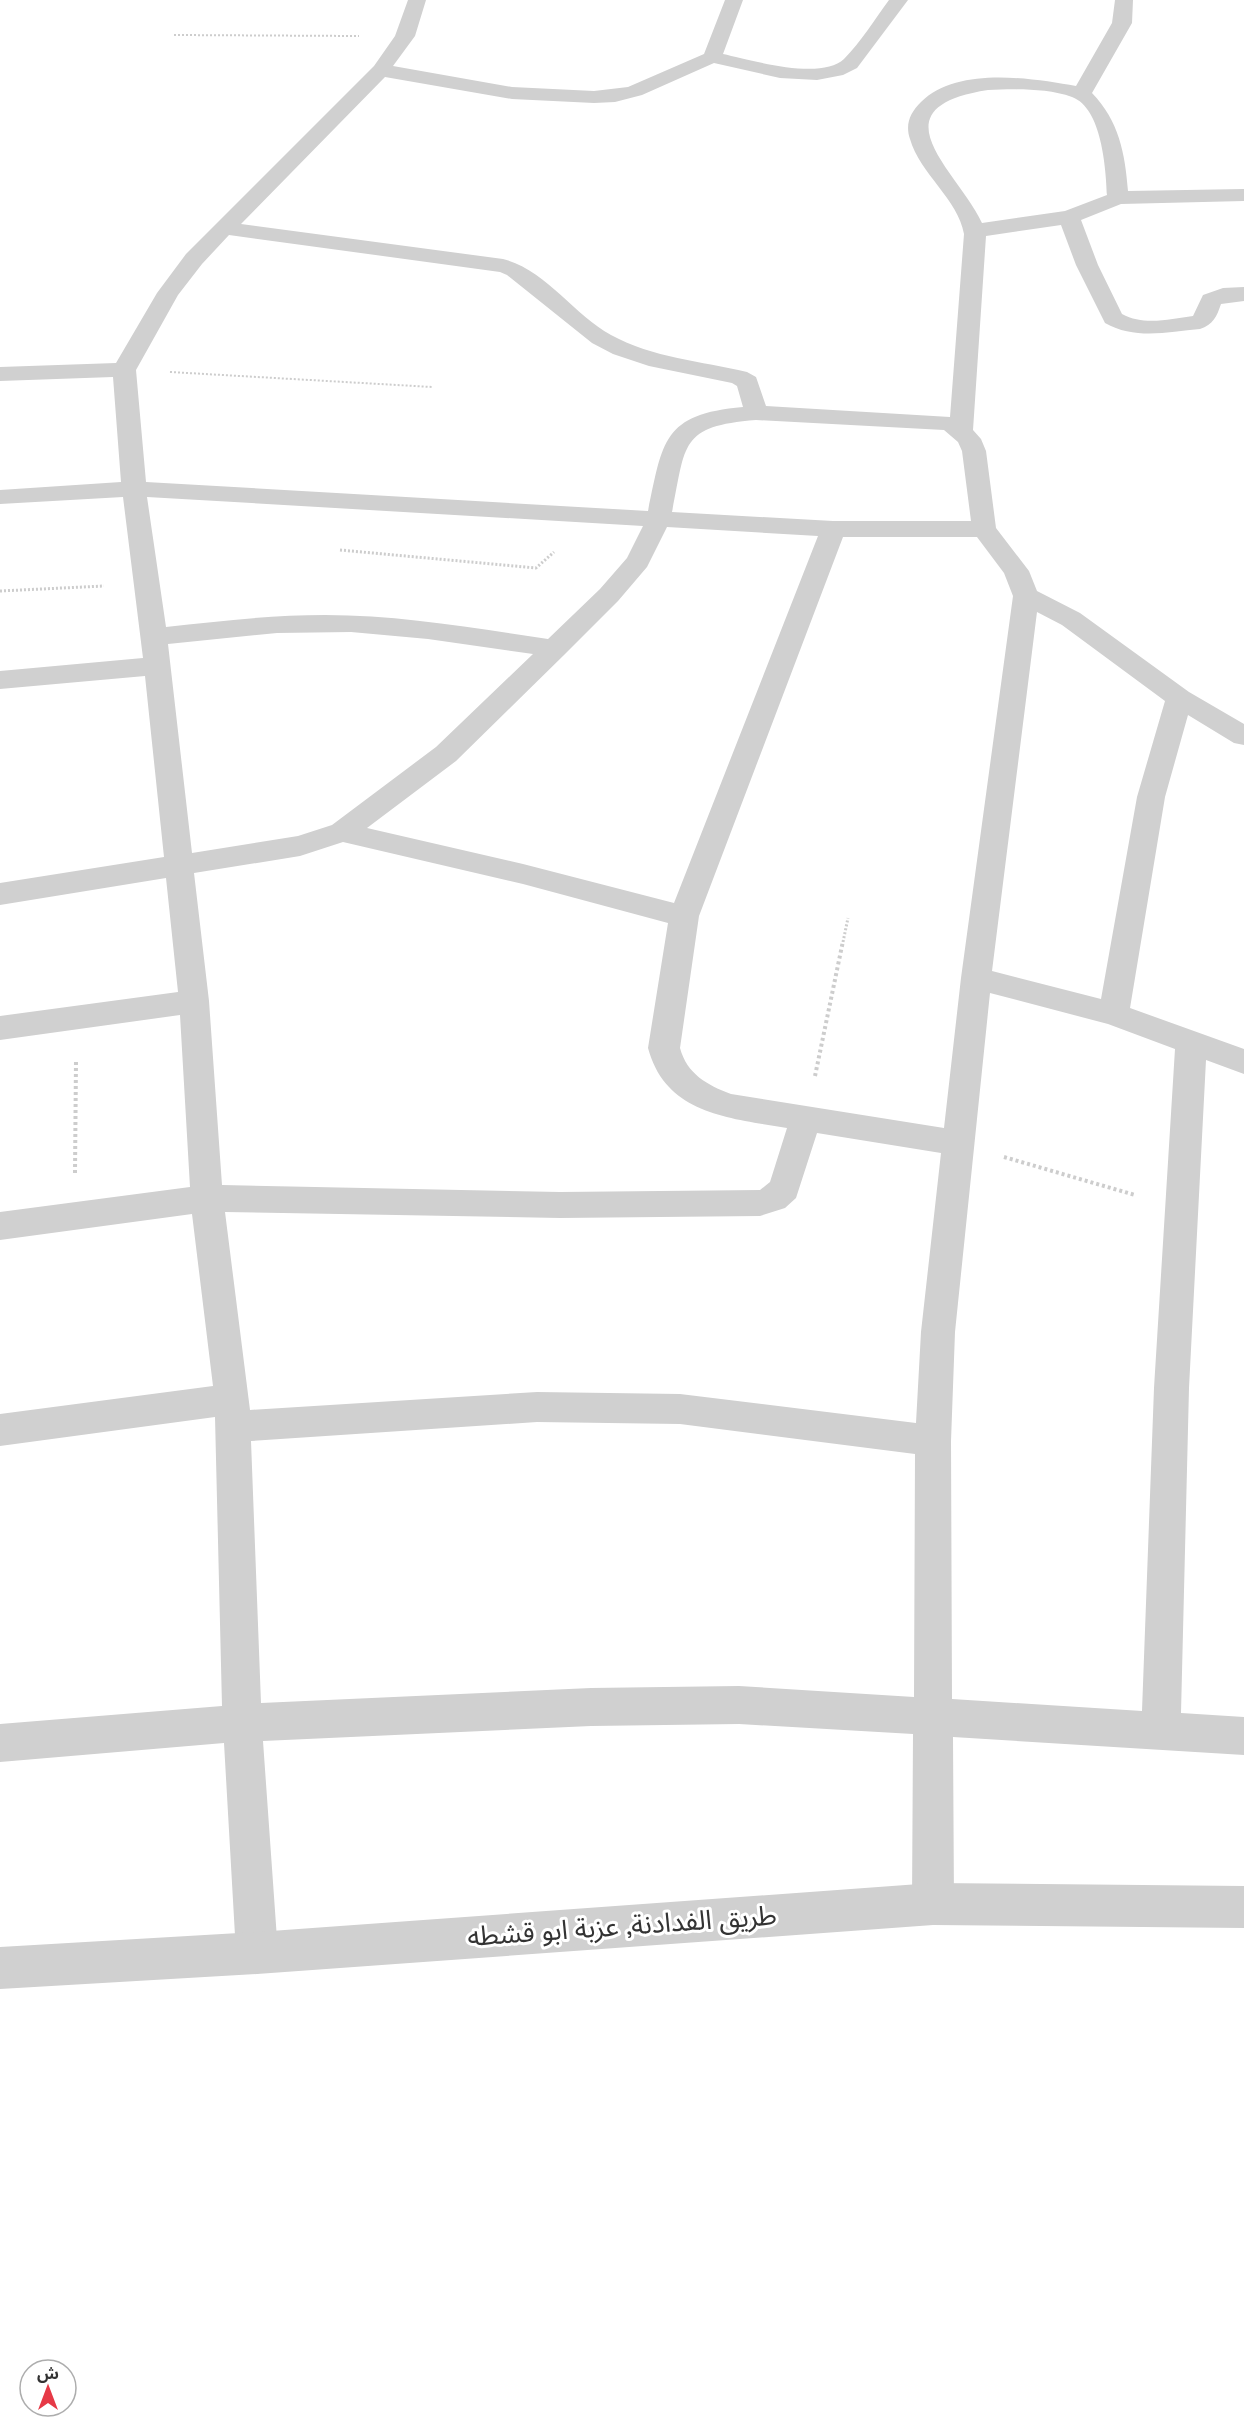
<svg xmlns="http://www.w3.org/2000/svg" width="1244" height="2436" viewBox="0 0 1244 2436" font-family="'Space Grotesk','Noto Sans Arabic',sans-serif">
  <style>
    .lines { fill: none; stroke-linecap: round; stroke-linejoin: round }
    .path-far2 { stroke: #cdcdcd; stroke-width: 2; stroke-dasharray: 2 2; stroke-linecap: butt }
    .path-far1 { stroke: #cdcdcd; stroke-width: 3; stroke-dasharray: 2 2; stroke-linecap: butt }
    .path { stroke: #cdcdcd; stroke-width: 4; stroke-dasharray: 3 3; stroke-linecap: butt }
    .minor { fill: #d0d0d0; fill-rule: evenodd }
    .tertiary { fill: #d0d0d0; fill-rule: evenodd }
    .labels { text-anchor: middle; stroke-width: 6; stroke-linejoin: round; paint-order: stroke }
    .near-street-label { font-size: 27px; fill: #333; stroke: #fff }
  </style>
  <rect width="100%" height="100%" fill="#fff"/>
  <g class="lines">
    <path class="path-far2" d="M 174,35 L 359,36
      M 170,372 L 432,387"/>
    <path class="path-far1" d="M 340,550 L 536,568 L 554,552
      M 0,591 L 104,586
      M 843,942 L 848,918"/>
    <path class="path" d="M 815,1076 L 843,941
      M 1004,1157 L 1135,1195
      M 75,1173 L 76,1060"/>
    <path class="minor" d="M 408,0 L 426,0 L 415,36 L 393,66 L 512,87 L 594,91 L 628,87 L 704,54 L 725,0 L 743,0 L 723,54 C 751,60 821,81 844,59 C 861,42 875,19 889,0 L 908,0 L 857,68 L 843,75 L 817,80 L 780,78 L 714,63 L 642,95 L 615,102 L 594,103 L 512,99 L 385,77 L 241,224 L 503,259 C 546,270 573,314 611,335 C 653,358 701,361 747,372 L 756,377 L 766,406 L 950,417 L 964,234 C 958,199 920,174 910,139 C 905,124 910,113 921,102 C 957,66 1031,78 1076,86 L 1112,23 L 1115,0 L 1133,0 L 1132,23 L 1092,93 C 1119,121 1125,153 1128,191 L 1244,189 L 1244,201 L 1121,204 L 1081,220 L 1098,265 L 1122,314 C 1144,326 1170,319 1193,316 L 1203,295 L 1223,288 L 1244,287 L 1244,301 L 1221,304 C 1217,316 1213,325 1200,329 C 1168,332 1135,340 1105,323 L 1076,265 L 1061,225 L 986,236 L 973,430 L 981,439 L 986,451 L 996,528 L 1029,571 L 1037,591 L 1080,613 L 1189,692 L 1244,724 L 1244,745 L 1234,743 L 1188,715 L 1165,797 L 1130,1008 L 1244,1049 L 1244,1074 L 1206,1060 L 1189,1388 L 1181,1713 L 1244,1717 L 1244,1755 L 953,1737 L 954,1904 L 948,1919 L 933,1925 L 918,1919 L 912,1904 L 913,1734 L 739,1724 L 591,1726 L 263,1741 L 278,1953 L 272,1968 L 257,1974 L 242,1968 L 236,1953 L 224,1743 L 0,1762 L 0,1724 L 222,1706 L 215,1417 L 0,1446 L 0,1414 L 213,1386 L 192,1214 L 0,1240 L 0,1212 L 190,1187 L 180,1015 L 0,1040 L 0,1016 L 178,992 L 166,878 L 0,905 L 0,883 L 164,857 L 145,676 L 0,689 L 0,671 L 143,658 L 123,497 L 0,504 L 0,490 L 121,482 L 113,377 L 0,381 L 0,367 L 116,363 L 157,293 L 186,254 L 374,66 L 395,36 ZM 988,90 C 1014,89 1046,88 1072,97 C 1102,108 1106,169 1107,195 L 1065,211 L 982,223 C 957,170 872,108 988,90 ZM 229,235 L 500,272 L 507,275 L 592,343 L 613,354 L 649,366 L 732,383 L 737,386 L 743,407 C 662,414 663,442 648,511 L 146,482 L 136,370 L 178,295 L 202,264 ZM 756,420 L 944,430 L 958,442 L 962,451 L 971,521 L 833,521 L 672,512 C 686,445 679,426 756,420 ZM 147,497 L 643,526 L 627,558 L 600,589 L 548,639 C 474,628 400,615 325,615 C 272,615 219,621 166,627 ZM 667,527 L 818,536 L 674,903 L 523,864 L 367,828 L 456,761 L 564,655 L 618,601 L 647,567 ZM 843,537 L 977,537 L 1004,573 L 1013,596 L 961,978 L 944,1128 L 731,1094 C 707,1085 687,1074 680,1048 L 699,916 ZM 1037,612 L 1062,625 L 1165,701 L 1137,797 L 1101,999 L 992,971 ZM 351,632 L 428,639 L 533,654 L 436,747 L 332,825 L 298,836 L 192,853 L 168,644 L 277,633 ZM 343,842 L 523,884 L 668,923 L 648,1048 C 666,1115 730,1118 787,1128 L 770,1182 L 760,1190 L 560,1192 L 222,1185 L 209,1001 L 194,873 L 300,856 ZM 990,993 L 1108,1024 L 1175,1049 L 1154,1388 L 1142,1711 L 952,1699 L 951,1441 L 955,1332 ZM 817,1133 L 941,1153 L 921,1332 L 916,1423 L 680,1394 L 537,1392 L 250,1410 L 225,1212 L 560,1218 L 760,1216 L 785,1208 L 796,1198 ZM 537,1422 L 680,1424 L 915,1454 L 914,1697 L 739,1686 L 591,1688 L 261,1703 L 251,1441 Z"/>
    <path class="tertiary" d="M 933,1883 L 1244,1886 L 1244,1928 L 933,1925 L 257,1974 L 0,1989 L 0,1947 L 257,1932 Z"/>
  </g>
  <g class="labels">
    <g class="near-street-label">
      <text transform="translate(622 1926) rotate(-4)" y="9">طريق الفدادنة, عزبة ابو قشطه</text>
    </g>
  </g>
  <g transform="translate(48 2388)"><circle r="28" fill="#ffffff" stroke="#adadad" stroke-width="1.5"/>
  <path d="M0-4.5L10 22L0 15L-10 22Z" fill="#e63946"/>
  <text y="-9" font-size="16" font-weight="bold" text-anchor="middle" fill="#333333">ش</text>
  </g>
</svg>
